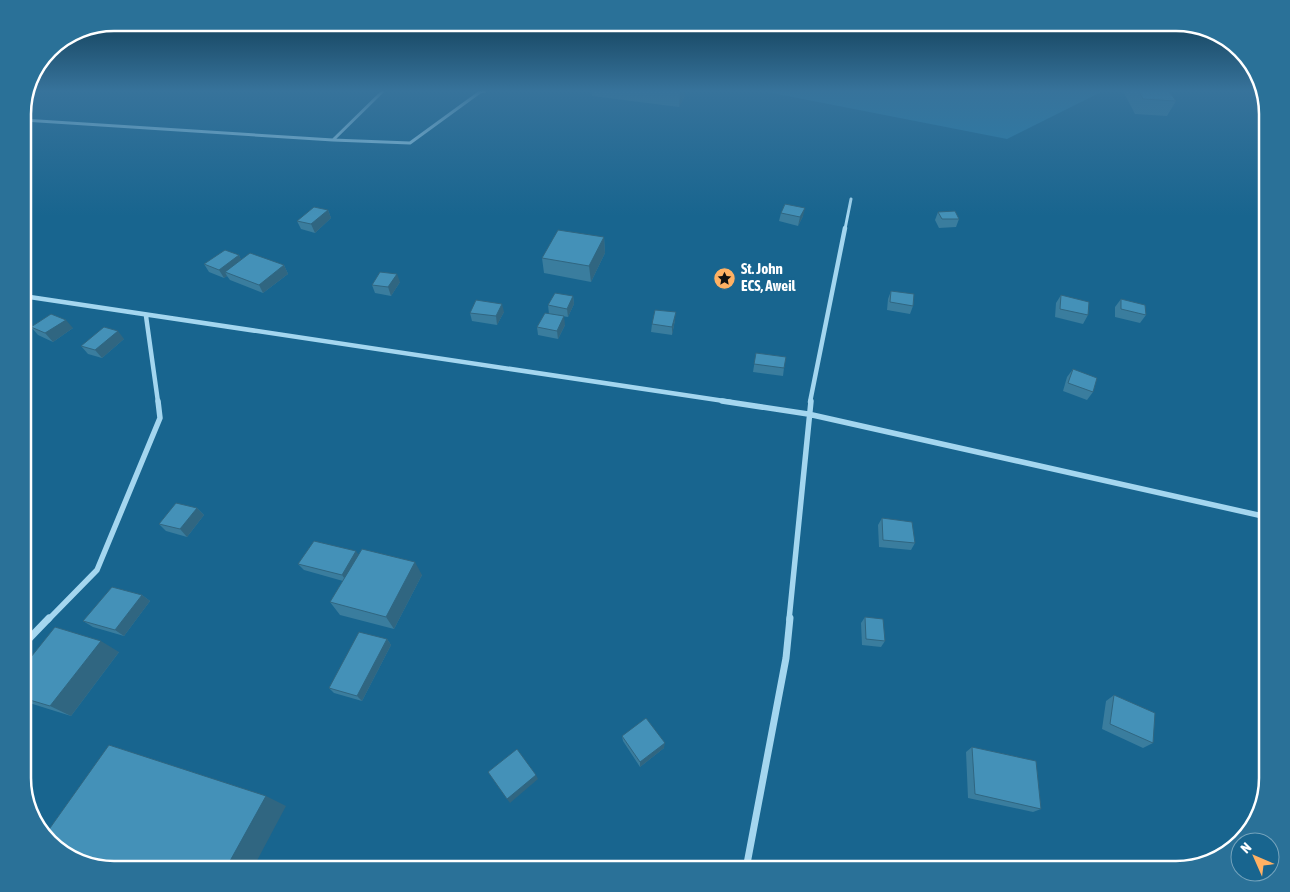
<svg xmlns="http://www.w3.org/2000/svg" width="1290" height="892" viewBox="0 0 1290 892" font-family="'Asap Condensed',sans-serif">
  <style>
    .green { fill: #277fab }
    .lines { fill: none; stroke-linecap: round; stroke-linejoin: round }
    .minor-far3 { stroke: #a4d6ef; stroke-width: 3 }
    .minor-far2 { stroke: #a4d6ef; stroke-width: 4.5 }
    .minor-far1 { stroke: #a4d6ef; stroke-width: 5.5 }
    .minor { stroke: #a4d6ef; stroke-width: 7 }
    .wall { fill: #3a7d9e }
    .shaded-wall { fill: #306681 }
    .building { fill: #4491b8; stroke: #306681 }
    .labels { text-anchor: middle; stroke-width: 4.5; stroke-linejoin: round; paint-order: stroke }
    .poi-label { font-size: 15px; font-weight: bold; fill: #fff; stroke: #18658f; text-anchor: start }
    .rim { fill: none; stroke: #fff; stroke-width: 2.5 }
  </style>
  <rect width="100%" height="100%" fill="#18658f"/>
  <path class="green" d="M 762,91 L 1103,91 L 1007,139 Z"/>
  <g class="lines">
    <path class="minor-far3" d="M 23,120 L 333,140 L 383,91
      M 333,140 L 410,143 L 480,92 L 485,91
      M 845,229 L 851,199"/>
    <path class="minor-far2" d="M 23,296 L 731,402
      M 146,316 L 158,402
      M 810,402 L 845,228"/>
    <path class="minor-far1" d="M 722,401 L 808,414 L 1267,517
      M 48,620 L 97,570 L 160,418 L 158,401
      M 789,620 L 811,401"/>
    <path class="minor" d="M 23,645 L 49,618
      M 746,869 L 786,658 L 790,618"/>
  </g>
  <path class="wall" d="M 592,91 L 685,91 L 685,95 L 679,107 L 592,96 Z
    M 1011,91 L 1042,91 L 1041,94 L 1012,94 Z
    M 1123,91 L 1169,91 L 1176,101 L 1167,116 L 1135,114 Z
    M 328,210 L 331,218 L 315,233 L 301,229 L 297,221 Z
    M 938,212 L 959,219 L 956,227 L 939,228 L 935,220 Z
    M 781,213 L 803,216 L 798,226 L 779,221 Z
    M 604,237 L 605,253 L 591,282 L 544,273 L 542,258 Z
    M 239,255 L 241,260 L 284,265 L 288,274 L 263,293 L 230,280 L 227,276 L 224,278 L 209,272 L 204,264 Z
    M 400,282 L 391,296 L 375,293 L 372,285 Z
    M 891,291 L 913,306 L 910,314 L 887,310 L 888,299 Z
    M 1061,295 L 1088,315 L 1083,324 L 1055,317 L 1056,303 Z
    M 573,296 L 574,304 L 568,317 L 549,314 L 548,305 Z
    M 1121,299 L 1146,315 L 1140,323 L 1115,317 L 1115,307 Z
    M 504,312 L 497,325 L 472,321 L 470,313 Z
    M 675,320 L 672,335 L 651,332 L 652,324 Z
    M 565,325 L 558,339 L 538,335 L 537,327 Z
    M 31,327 L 73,328 L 53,342 L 38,335 Z
    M 124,339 L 102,358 L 88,354 L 81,346 Z
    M 1268,352 L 1268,364 L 1266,364 L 1265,355 Z
    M 756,353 L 784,368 L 783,376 L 753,372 Z
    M 1073,369 L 1093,392 L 1087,400 L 1063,391 L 1067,377 Z
    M 197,508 L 204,515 L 187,537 L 166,531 L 159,524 Z
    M 882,518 L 915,543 L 911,550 L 879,547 L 878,525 Z
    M 359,555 L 422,575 L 394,629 L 340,615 L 330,602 L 343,581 L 304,570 L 298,564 Z
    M 142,595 L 150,601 L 124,636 L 93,627 L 83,621 Z
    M 865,617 L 885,641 L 881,647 L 862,645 L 861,623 Z
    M 387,639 L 391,645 L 362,701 L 334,693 L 329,688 Z
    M 119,652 L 71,716 L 23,701 L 23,667 Z
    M 1114,695 L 1153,743 L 1143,748 L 1102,729 L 1106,701 Z
    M 622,736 L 664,748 L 640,767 L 623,741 Z
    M 972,747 L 1041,809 L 1033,812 L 968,798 L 966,752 Z"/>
  <path class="shaded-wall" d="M 680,91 L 685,91 L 685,95 L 679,107 Z
    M 805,208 L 803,216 L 798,226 L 800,217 Z
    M 328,210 L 331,218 L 315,233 L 311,224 Z
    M 604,237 L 605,253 L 591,282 L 589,266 Z
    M 239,255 L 243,264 L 225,272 L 227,276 L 224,278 L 219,270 Z
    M 284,265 L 288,274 L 263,293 L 259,285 Z
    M 397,274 L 400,282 L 391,296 L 388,287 Z
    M 573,296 L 574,304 L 568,317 L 567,309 Z
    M 502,304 L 504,312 L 497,325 L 496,316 Z
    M 676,312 L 675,320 L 672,335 L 672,327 Z
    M 564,316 L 565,325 L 558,339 L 557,331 Z
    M 66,320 L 73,328 L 53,342 L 45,333 Z
    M 118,331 L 124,339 L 102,358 L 95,350 Z
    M 197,508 L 204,515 L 187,537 L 180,529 Z
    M 356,551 L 361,558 L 347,582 L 342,575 Z
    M 415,562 L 422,575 L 394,629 L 386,617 Z
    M 142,595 L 150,601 L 124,636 L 115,630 Z
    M 387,639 L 391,645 L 362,701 L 357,696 Z
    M 101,641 L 119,652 L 71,716 L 50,706 Z
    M 665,743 L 664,748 L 640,767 L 640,762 Z
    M 536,775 L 538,779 L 510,803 L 507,799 Z
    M 266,796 L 286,806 L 252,870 L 225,870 Z"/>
  <path class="building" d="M 1139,91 L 1169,91 L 1176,101 L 1143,99 Z
    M 785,204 L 805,208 L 800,217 L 781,213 Z
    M 314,207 L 328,210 L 311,224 L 297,221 Z
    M 955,211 L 959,219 L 942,219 L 938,212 Z
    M 558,230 L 604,237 L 589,266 L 542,258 Z
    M 225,250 L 239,255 L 219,270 L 204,264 Z
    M 250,253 L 284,265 L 259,285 L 225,272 Z
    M 380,272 L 397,274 L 388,287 L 372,285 Z
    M 891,291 L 914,294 L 913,306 L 890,302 Z
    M 555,293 L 573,296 L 567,309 L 548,305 Z
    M 1061,295 L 1089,302 L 1088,315 L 1060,309 Z
    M 1121,299 L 1145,305 L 1146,315 L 1121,309 Z
    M 476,300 L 502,304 L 496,316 L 470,313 Z
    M 655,310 L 676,312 L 672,327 L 652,324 Z
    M 545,313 L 564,316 L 557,331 L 537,327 Z
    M 51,314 L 66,320 L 45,333 L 31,327 Z
    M 104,327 L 118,331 L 95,350 L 81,346 Z
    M 756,353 L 786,357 L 784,368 L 754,364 Z
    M 1073,369 L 1097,378 L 1093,392 L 1068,383 Z
    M 176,503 L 197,508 L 180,529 L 159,524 Z
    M 882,518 L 912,522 L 915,543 L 883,540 Z
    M 314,541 L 356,551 L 342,575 L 298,564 Z
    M 362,549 L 415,562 L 386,617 L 330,602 Z
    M 112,587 L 142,595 L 115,630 L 83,621 Z
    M 865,617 L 883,619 L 885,641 L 866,639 Z
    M 55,627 L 101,641 L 50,706 L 23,698 L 23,667 Z
    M 359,632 L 387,639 L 357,696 L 329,688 Z
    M 1114,695 L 1155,713 L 1153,743 L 1110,724 Z
    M 646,718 L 665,743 L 640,762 L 622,736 Z
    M 109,745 L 266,796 L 225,870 L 114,870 L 63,854 L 45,835 Z
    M 972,747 L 1036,761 L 1041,809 L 975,794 Z
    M 517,749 L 536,775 L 507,799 L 488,772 Z"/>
  <linearGradient id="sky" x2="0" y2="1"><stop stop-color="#0d384f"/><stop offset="0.42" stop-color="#37739b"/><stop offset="1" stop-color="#37739b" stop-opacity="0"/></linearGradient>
  <rect width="1290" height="216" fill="url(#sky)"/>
  <defs>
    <symbol id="sight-disc" viewBox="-11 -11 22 22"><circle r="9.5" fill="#ffb163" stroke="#18658f"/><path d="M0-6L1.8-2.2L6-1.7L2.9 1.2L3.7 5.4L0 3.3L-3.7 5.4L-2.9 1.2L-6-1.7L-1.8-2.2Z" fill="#111"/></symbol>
  </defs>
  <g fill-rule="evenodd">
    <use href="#sight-disc" x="712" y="266" width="25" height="25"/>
  </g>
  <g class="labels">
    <g class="poi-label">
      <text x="741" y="274">St. John<tspan x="741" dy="17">ECS, Aweil</tspan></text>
    </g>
  </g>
  <path d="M0 0H1290V892H0ZM114 31H1176A83 83 0 0 1 1259 114V778A83 83 0 0 1 1176 861H114A83 83 0 0 1 31 778V114A83 83 0 0 1 114 31Z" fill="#2a7198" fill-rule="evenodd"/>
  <path class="rim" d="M114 31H1176A83 83 0 0 1 1259 114V778A83 83 0 0 1 1176 861H114A83 83 0 0 1 31 778V114A83 83 0 0 1 114 31Z"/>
  <g transform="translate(1255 857) rotate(315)"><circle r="24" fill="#18658f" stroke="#74a3bc"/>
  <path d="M0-4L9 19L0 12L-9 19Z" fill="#ffb163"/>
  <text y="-8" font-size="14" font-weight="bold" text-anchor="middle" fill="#ffffff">N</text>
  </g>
</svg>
